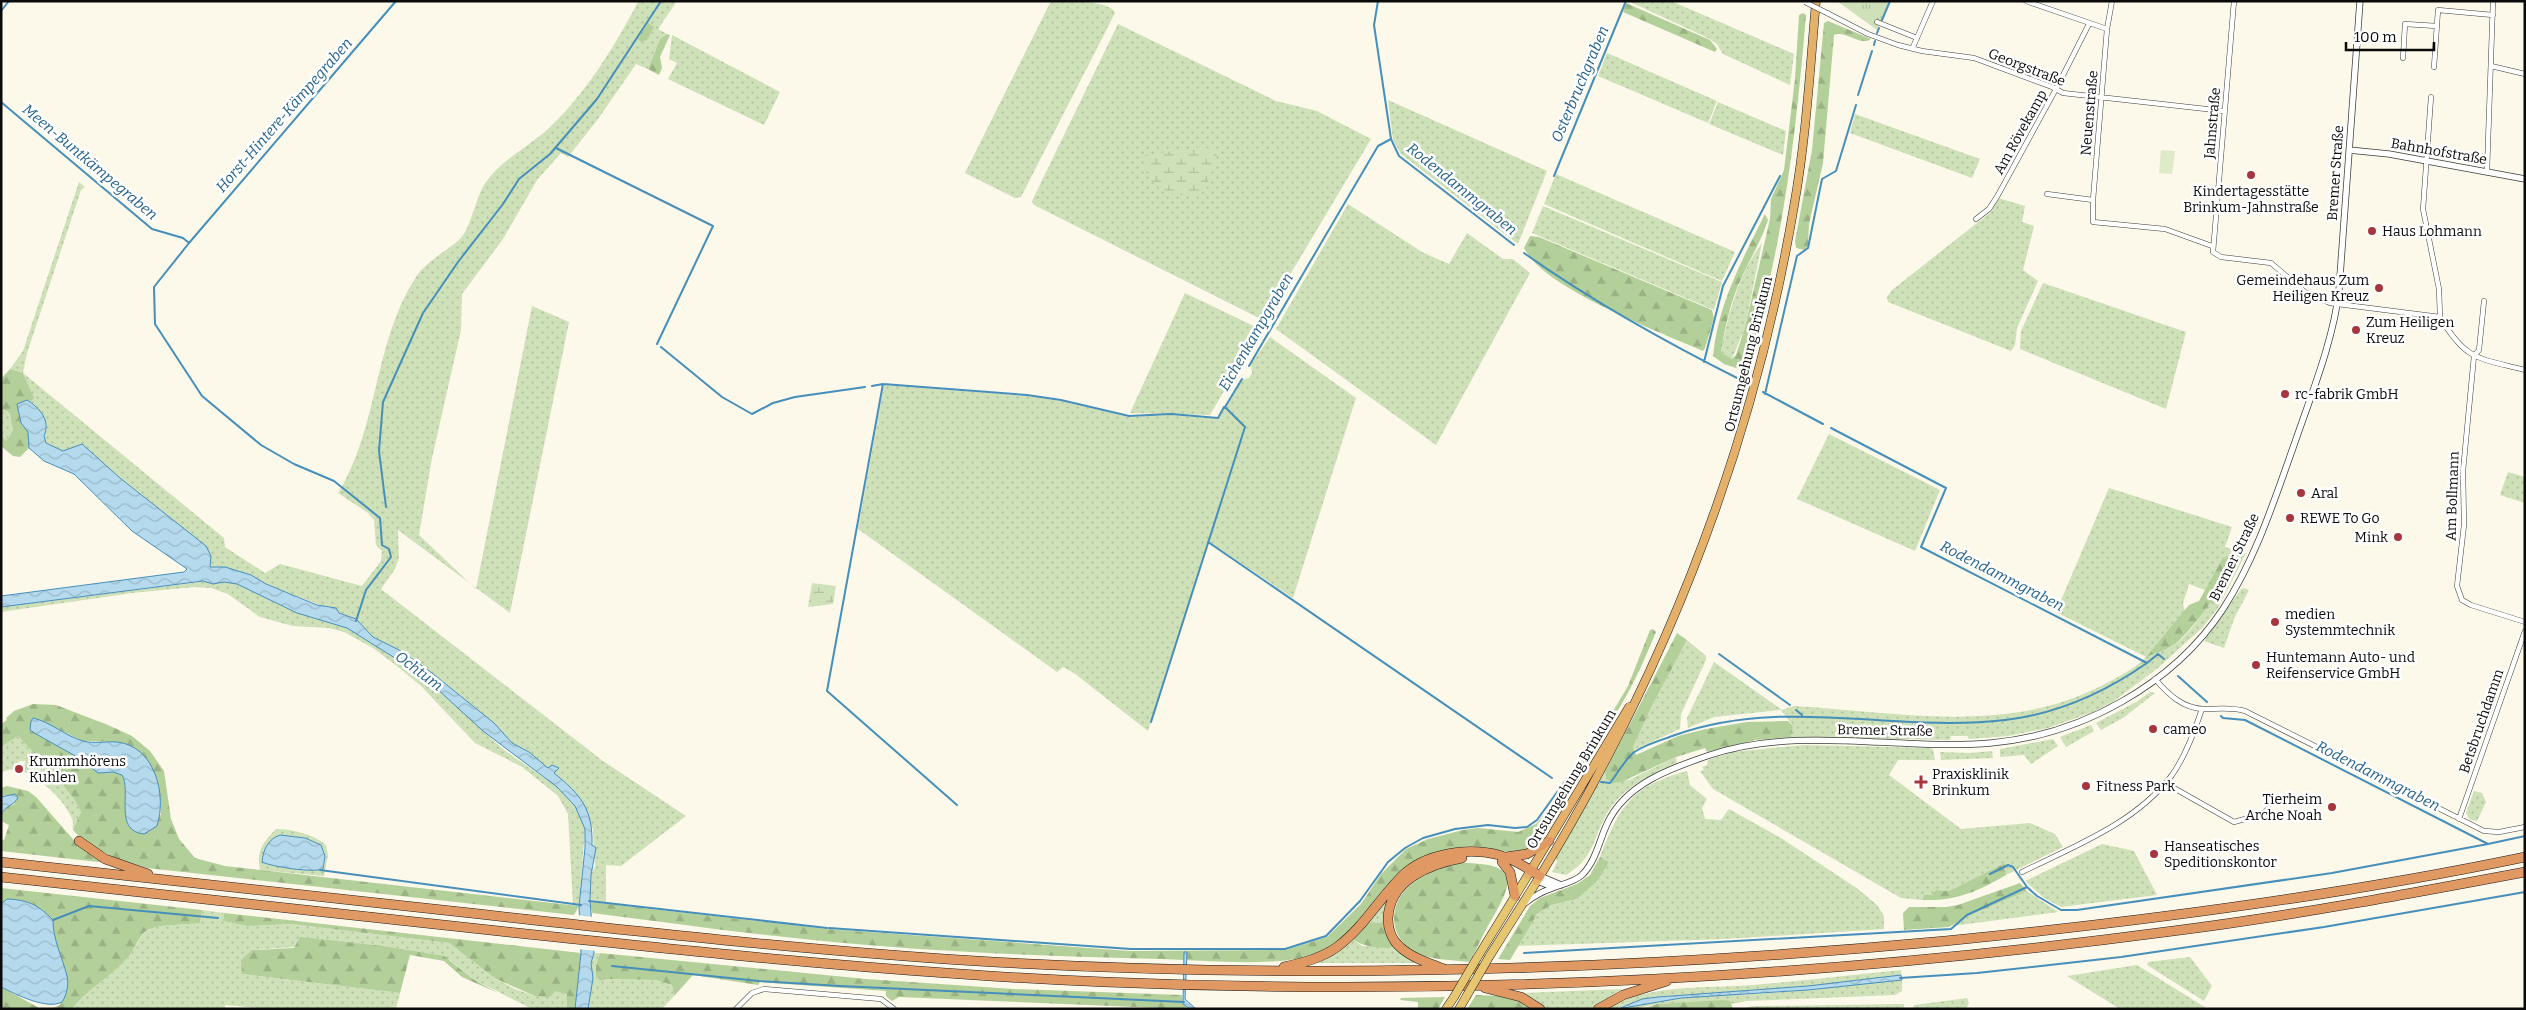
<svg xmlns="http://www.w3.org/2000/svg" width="2526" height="1010" viewBox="0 0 2526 1010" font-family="Bitter,serif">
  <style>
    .grass { fill: url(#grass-dots); fill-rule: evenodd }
    .forest { fill: url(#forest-firs); fill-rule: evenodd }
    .wetland { fill: url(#wetland-marsh) }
    .park { fill: url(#park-tufts) }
    .pitch { fill: #dfeac9 }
    .water { fill: url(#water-waves); stroke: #468fba }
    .pier { fill: #fcf8ea }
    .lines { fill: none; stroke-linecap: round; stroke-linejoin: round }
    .stream { stroke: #468fba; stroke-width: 2 }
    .minor-casing { stroke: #3d3d3d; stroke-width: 5.5 }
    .tertiary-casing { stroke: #3d3d3d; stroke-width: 7 }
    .primary-casing { stroke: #1b1b1b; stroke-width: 9 }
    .trunk-casing { stroke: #1b1b1b; stroke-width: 9 }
    .motorway-casing { stroke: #1b1b1b; stroke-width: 10 }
    .minor { stroke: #fff; stroke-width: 4.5 }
    .tertiary { stroke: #fff; stroke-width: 5.5 }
    .primary { stroke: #e6c670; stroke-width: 8 }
    .trunk { stroke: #e4b06a; stroke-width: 8 }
    .motorway { stroke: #e19963; stroke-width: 9 }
    .minor-bridge-casing { stroke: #3d3d3d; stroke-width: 5.5; stroke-linecap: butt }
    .primary-bridge-casing { stroke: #1b1b1b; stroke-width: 9; stroke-linecap: butt }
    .minor-bridge { stroke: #fff; stroke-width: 4.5 }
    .primary-bridge { stroke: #e6c670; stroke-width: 8 }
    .poi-dot { fill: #a7353e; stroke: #fff; stroke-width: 2 }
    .labels { text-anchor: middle; stroke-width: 5; stroke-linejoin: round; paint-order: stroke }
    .street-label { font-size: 14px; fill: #0a0a0a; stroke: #fff }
    .poi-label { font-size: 14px; fill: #0a0a0a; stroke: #fff; text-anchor: start }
    .water-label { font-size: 15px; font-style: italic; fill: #25618a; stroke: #fff }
  </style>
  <defs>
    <pattern id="grass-dots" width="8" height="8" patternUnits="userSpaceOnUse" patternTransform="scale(1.25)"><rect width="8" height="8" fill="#cfe1b8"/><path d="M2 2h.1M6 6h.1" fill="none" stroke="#b0c09d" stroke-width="1.8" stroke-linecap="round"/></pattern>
    <pattern id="forest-firs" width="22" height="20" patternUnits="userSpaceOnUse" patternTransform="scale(1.25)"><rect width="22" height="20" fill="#b4d09a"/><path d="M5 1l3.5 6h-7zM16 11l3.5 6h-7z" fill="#99b183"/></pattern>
    <pattern id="wetland-marsh" width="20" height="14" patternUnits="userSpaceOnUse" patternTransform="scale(1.25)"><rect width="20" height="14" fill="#cfe1b8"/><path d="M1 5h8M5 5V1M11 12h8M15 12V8" fill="none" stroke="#b0c09d"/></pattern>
    <pattern id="park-tufts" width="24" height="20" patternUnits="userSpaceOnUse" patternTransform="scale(1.25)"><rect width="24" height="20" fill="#cfe1b8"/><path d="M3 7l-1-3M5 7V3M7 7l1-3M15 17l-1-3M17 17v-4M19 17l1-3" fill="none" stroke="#b0c09d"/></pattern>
    <pattern id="water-waves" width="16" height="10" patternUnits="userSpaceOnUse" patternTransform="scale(1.25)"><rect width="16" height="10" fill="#b5daed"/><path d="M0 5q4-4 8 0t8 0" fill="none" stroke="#9abaca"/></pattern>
  </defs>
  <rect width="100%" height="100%" fill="#fcf8ea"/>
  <path class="grass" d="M 677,1 L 658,29 L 667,34 L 660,39 L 648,69 L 636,64 L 598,119 L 568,157 L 561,153 L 537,180 L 503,239 L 462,294 L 461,330 L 432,458 L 419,535 L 476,589 L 532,306 L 569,322 L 510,613 L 398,530 L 399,557 L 395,569 L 381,589 L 603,761 L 686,816 L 621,866 L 606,865 L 606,902 L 590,900 L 591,875 L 595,866 L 593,829 L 568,785 L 554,773 L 558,768 L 548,768 L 529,752 L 512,743 L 494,723 L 432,673 L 401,651 L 373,637 L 356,619 L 266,584 L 251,575 L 225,567 L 210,567 L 202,543 L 120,478 L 82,444 L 63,451 L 46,443 L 44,436 L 47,429 L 34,404 L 30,402 L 33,398 L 23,373 L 10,369 L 23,351 L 79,182 L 85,187 L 81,190 L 27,353 L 23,373 L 224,538 L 225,547 L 265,573 L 280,564 L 362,586 L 381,561 L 382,551 L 376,545 L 374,520 L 368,513 L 338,493 C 379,427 373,343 416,277 C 427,261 445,252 459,240 C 471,229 475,200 484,185 C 502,158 527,149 549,128 C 585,95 616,44 638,2 Z
    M 1051,1 C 1066,1 1111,0 1115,13 L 1021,197 L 1015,198 L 965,173 Z
    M 1628,1 L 1671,1 L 1794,54 L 1790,85 L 1723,54 L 1717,44 L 1708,38 Z
    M 1118,24 L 1276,101 L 1317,111 L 1371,139 L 1263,320 L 1034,205 L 1032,201 Z
    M 672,35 L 780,92 L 764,125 L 668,79 L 677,63 L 669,59 Z
    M 1607,53 L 1717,101 L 1708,123 L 1598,76 Z
    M 1388,100 L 1547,171 L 1518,244 L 1401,154 L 1393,140 Z
    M 1718,102 L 1786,131 L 1783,155 L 1709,124 Z
    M 1855,114 L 1980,159 L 1972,178 L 1850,133 Z
    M 1556,174 L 1735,252 L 1722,281 L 1544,204 Z
    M 1998,198 L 2025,206 L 2022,222 L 2034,226 L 2023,270 L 2038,281 L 2017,328 L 2015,345 L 2011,351 L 1888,302 L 1887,297 L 1892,290 L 1991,212 Z
    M 1348,204 L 1422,252 L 1449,264 L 1467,233 L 1503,259 L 1513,259 L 1530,273 L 1436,445 L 1276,329 Z
    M 1543,206 L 1722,282 L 1714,310 L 1532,233 Z
    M 1762,243 L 1745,327 L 1732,359 L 1721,352 C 1728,314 1739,273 1762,243 Z
    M 2043,283 L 2186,332 L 2166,409 L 2020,349 L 2021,331 Z
    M 1185,293 L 1260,329 L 1210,415 L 1130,413 Z
    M 1270,337 L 1356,398 L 1293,598 L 1209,542 L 1237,449 L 1148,731 L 1074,673 L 1063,667 L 1057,672 L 858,529 L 884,385 L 1027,396 L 1062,401 L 1128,417 L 1171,415 L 1218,419 L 1241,380 L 1249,378 L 1252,373 L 1251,364 Z
    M 1,410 L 7,411 L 10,414 L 13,431 L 6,441 L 1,435 Z
    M 1829,434 L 1940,490 L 1915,551 L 1797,499 Z
    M 2508,472 L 2525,477 L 2525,503 L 2500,495 Z
    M 2109,488 L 2232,527 L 2225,547 L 2246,553 L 2218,608 L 2203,627 L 2158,668 L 2114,701 L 2093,712 L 2048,728 L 2008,736 L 1969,739 L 1968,736 L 1951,736 L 1950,740 L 1791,737 L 1793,726 L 1781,710 L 1714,717 L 1688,728 L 1687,718 L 1714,662 L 1782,710 L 1794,706 C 1897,712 2005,735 2101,686 C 2116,678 2135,669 2146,657 L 2056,612 ZM 2223,557 L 2230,566 C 2219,589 2193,636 2169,648 C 2162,651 2154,653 2147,656 L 2185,612 L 2183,603 L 2189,584 L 2205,590 Z
    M 208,581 L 213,584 L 224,582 L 237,584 L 297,613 L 347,628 L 422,675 L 504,750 L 557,787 L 575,806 L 585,829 L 579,906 L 573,905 L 568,814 L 558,796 L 522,767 L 475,743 L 421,686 L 397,666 L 373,648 L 344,632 L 329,628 L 293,626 L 274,621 L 260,617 L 228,594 L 211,588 L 194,587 L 132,593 L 1,612 L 1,607 Z
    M 2244,588 L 2249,590 L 2234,619 L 2224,648 L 2204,641 L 2241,589 Z
    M 1687,640 L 1706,656 L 1706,660 L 1681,714 L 1680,729 L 1634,750 L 1633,747 L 1652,706 Z
    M 2150,692 L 2155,693 L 2123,718 L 2101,730 L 2096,723 L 2136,702 Z
    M 2091,725 L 2094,731 L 2066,747 L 2060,737 Z
    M 18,736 L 58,779 L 74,799 L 81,812 L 73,830 C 72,827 74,822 72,819 C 65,801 42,779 24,772 L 25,761 L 19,761 L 18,764 L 14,763 L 13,769 L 1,772 L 1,747 Z
    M 2053,739 L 2058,746 L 2031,764 L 2024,755 L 2000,757 L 2000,749 Z
    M 1804,745 L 1930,748 L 1933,750 L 1935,760 L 1898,760 L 1889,775 L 1961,829 L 2030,823 L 2055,834 L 2063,847 L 2006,875 L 2005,863 L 1949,891 L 1937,890 L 1932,895 L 1924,895 L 1922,900 L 1901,898 L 1713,789 L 1700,771 L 1704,770 L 1702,767 L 1707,765 L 1708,760 L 1733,752 Z
    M 1992,751 L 1993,758 L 1941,760 L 1940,752 L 1970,753 Z
    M 1676,757 L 1677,764 C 1650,775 1622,787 1606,815 C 1592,841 1594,858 1566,875 L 1552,872 L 1557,862 L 1555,856 L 1605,772 L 1606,779 L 1629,780 Z
    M 1687,771 L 1690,785 L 1707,799 L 1702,808 L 1705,819 L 1721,820 L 1729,809 L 1781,838 L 1858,889 L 1877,905 L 1884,916 L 1884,929 L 1724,939 L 1517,946 L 1537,914 L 1551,905 L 1577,899 L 1609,862 L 1600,857 C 1620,806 1631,786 1687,771 Z
    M 2474,791 L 2482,793 L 2486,802 L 2477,821 L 2470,820 L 2466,813 Z
    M 276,829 C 291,829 314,834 326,845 L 328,855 L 324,876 L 260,870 C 256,850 263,843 276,829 ZM 325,856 L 323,869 L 318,871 L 280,866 Z
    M 2102,844 L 2134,851 L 2157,895 L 2061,907 L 2044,898 L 2025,881 Z
    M 2027,891 L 2058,912 L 1952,926 L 1968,916 Z
    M 1389,896 L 1384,914 L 1384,923 L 1369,922 Z
    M 202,910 L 224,913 L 223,921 L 247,926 L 291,924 L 449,943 L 496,979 L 515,989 L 535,996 L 555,990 L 568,994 L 567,1009 L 532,1009 L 473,979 L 450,960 L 383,946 L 353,943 L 252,950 L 242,974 L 400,993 L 396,1009 L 269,1009 L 225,1005 L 225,1009 L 72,1009 C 88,988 113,976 129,956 C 136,948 139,934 150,929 C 161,924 187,925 200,923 Z
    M 1353,940 L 1363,946 L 1394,947 L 1399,952 L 1418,963 L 1316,963 L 1336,954 Z
    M 594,953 L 600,953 L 596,965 L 596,977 L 600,981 L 608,979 L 656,980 L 672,985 L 674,996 L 662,1009 L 588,1009 L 593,978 L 591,963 Z
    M 2190,957 L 2212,986 L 2204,1001 L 2147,965 L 2148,962 Z
    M 2137,965 L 2208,1009 L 2120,1009 L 2067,976 Z
    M 1901,970 L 1901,975 L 1808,986 L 1658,997 C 1640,999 1624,1009 1607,1009 C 1649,983 1705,989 1753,985 C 1802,981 1851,975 1901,970 Z
    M 1902,980 L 1902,991 L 1895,995 L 1746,1001 C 1718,1009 1688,1002 1659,1004 C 1648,1005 1639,1009 1628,1009 C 1657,993 1722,996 1757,994 C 1805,991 1854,985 1902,980 Z
    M 1622,989 L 1590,1009 L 1545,1009 L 1521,993 Z
    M 1967,998 L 1969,1003 L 1966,1009 L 1913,1009 L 1914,1005 Z
    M 1904,1004 L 1904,1009 L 1744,1009 L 1752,1006 Z"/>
  <path class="forest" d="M 1626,3 L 1710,40 L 1717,49 L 1715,52 L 1623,12 Z
    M 1803,13 L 1806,15 C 1796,135 1782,256 1745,371 L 1724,364 L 1713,356 C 1718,304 1742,260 1765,214 L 1768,220 C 1761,241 1751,257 1742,277 C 1731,299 1725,327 1721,352 L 1732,359 L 1736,355 L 1745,327 L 1770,219 L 1771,199 L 1784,170 L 1795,79 L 1799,15 Z
    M 1828,21 L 1871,39 C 1860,47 1846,30 1834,35 L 1823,163 L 1809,224 L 1808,245 L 1805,250 L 1796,248 L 1795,241 L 1812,150 L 1824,23 Z
    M 648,23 L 654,27 L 647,40 L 641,42 L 638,39 Z
    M 667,34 L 670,35 L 660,57 L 662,68 L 659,75 L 648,69 L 660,39 Z
    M 1530,236 L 1539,237 L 1712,310 L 1714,318 L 1705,348 L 1703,351 C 1660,332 1543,288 1524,248 Z
    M 10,369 L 23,373 L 34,398 L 30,402 L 27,400 L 17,404 L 21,422 L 28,432 L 29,448 L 20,457 L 13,456 L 1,446 L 1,435 L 6,441 L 13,431 L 10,414 L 7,411 L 1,410 L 1,379 Z
    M 2223,557 L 2229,559 C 2231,581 2192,630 2175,644 C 2167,650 2155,653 2146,657 L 2189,605 L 2199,601 Z
    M 1653,629 L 1656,632 C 1648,651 1640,670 1630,689 C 1616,716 1597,741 1581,768 C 1569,791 1553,838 1528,849 C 1513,856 1494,848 1479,847 C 1458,845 1437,851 1419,860 C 1376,883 1361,936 1315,954 C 1280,968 1200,960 1160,959 C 1045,956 928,952 813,940 C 739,933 665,922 592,913 L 590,902 L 827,929 L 1130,951 L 1286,950 L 1327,937 L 1361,904 L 1381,874 L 1406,849 L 1428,839 L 1463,830 L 1478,828 L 1518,832 L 1536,824 L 1552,805 L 1612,713 L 1628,686 L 1650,630 Z
    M 1677,633 L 1687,640 L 1652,706 L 1633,747 L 1636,755 L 1678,736 L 1706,729 L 1747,722 L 1788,721 L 1793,726 L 1791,737 L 1755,740 L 1707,752 L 1705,748 L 1676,757 L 1621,782 L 1613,783 L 1606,779 L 1605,772 Z
    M 33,704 L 56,705 L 108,725 L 132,736 L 150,751 L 164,771 L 171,819 L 179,839 L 195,858 L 225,866 L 579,906 L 574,915 L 147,868 L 115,858 L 83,841 L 73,830 L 81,812 L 74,799 L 58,779 L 18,736 L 1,747 L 1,724 L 7,720 L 6,718 L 14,711 ZM 50,725 L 82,741 L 117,742 L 134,747 L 159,788 L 161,815 L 129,825 C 120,806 131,790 122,775 L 113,772 L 98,773 L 79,758 L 31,730 Z
    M 7,786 L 28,791 L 36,797 L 79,846 L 107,863 L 1,851 L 1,839 L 4,840 L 9,825 L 3,822 L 1,816 L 7,806 L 15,804 L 5,795 L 1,797 L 1,788 Z
    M 1600,857 L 1609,862 L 1598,880 L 1577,899 L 1551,905 L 1537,914 L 1510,960 L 1498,959 L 1530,906 L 1540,898 L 1577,884 L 1590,875 Z
    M 1461,863 C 1521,863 1514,882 1489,924 C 1482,936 1477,950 1469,962 C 1453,960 1432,960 1416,953 C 1388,938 1387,903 1412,884 C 1427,872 1443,867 1461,863 Z
    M 2005,863 L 2006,875 C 1977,892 1956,901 1922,900 L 1924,895 L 1932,895 L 1936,890 L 1949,891 Z
    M 2020,883 L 2027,891 L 1968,916 L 1949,927 L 1904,930 L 1903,913 L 1909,907 L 1946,907 L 1958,905 Z
    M 1,888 L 202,910 L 200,923 C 187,925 161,924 150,929 C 139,933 136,948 129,956 C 113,976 88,988 72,1009 L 51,1009 L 60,1005 L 67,988 L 67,978 L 53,936 L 53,920 L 1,904 Z
    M 224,913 L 581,953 L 575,1009 L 567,1009 L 567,994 L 555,991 L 550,997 L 535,996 L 496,979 L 449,943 L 291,924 L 247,926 L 223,921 Z
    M 1369,922 L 1384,923 L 1385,932 L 1394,947 C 1379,949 1366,947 1353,940 Z
    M 300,937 L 383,946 L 444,956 L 473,979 L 498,993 L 462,977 L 444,961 L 410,955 L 400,993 L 242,974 L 241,960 L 252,950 L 294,948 Z
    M 600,953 L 866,979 L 1014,989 L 1182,995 L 1183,1004 L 1186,1006 L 1184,1009 L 899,997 L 892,1001 L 886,996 L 886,991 L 760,982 L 758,985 L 693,975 L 674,996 L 672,985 L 656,980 L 608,979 L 600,981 L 596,977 L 596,965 Z
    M 1,987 L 41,1009 L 1,1009 Z
    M 1476,995 C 1494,996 1520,994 1533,1009 L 1467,1009 Z
    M 1445,997 L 1438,1009 L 1418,1009 L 1418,1002 L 1400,1000 L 1401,998 Z
    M 1723,1000 L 1730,1001 L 1733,1009 L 1642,1009 L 1657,1004 Z"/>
  <path class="wetland" d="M 1201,147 L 1211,149 L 1217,155 L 1205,191 C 1184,206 1135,183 1145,155 Z
    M 812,583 L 836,586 L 833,604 L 808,607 Z"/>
  <path class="park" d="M 1837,1 L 1889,1 L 1877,30 Z"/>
  <path class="pitch" d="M 2161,150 L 2175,151 L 2172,174 L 2159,173 Z"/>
  <path class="water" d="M 27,400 C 40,408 51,421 44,436 L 46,443 L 63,451 L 82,444 L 120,478 L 206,546 L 211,556 L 210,567 L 225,567 L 251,575 L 266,584 L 317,605 L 336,608 L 339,613 L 356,619 L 373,637 L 401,651 L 432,673 L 494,723 L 512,743 L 529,752 L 548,768 L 552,765 L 559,768 L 554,773 C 581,795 593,809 592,845 L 596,848 L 591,875 L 590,900 L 594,953 L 591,963 L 593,978 L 588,1009 L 575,1009 L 581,953 L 579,906 L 585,848 L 585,829 L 575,806 L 557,787 L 483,731 L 422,675 L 347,628 L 297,613 L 237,584 L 224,582 L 213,584 L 203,581 L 1,607 L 1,596 L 184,572 L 187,569 L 132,531 L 74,474 L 44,461 L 29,448 L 28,432 L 21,423 L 17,404 Z
    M 33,718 C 51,722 65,736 83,741 C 94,744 106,741 117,742 C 155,746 167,795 157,826 L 144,834 C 113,831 132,792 122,775 L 113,772 L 98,773 L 79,758 L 36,734 L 30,730 L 31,721 Z
    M 15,794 L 18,798 C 13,806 4,806 1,816 L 1,797 Z
    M 280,835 L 305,838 L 321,845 L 325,856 L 323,869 C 313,873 273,867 262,862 C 263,850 268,839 280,835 Z
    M 7,899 C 29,900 38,905 53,920 C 53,940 62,956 67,976 C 69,983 67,995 62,1002 C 47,1010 17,995 1,987 L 1,904 Z
    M 1184,952 L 1187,952 L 1185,999 L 1196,1009 L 1190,1009 L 1183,1004 Z
    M 1901,975 L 1902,980 L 1808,990 L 1681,998 L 1618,1009 L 1642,999 L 1658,997 L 1808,986 Z"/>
  <path class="pier" d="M 577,915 L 594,917 L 597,951 L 578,949 Z"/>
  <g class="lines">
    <path class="stream" d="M 1378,1 L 1374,25 L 1391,139 L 1399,156 L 1514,245
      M 1,11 L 9,1
      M 1882,20 L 1890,1
      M 1877,33 L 1879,28
      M 1874,45 L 1875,41
      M 1858,95 L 1872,51
      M 1,102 L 152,229 L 183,238 L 189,243
      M 556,148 L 713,226 L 657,344
      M 1554,176 L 1626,1
      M 1524,253 C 1593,302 1669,344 1745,382
      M 661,347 L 722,397 L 752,414 L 773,403 L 795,397 L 865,387
      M 1704,362 L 1723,286 L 1780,176
      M 1249,366 L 1378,146 L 1391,139
      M 883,384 L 827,691 L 957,805
      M 872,386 L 883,384 L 1027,395 L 1061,400 L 1129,416 L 1171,414 L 1218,418 L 1224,407
      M 1763,392 L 1823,424
      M 1765,394 L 1797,256 L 1808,248 L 1822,179 L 1836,171 L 1856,105
      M 1831,428 L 1946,488 L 1921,547 L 2147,663 L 2158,654 L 2164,659
      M 386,507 L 379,451 L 383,402 L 423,313 L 458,262 L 503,204 L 519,179 L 550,154 L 597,99 L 661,1
      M 1208,542 L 1552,778
      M 356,621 L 366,590 L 391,557 L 389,549 L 382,545 L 380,518 L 334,481 L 294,464 L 261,445 L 202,396 L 155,324 L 154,287 L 189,243 L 396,1
      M 1719,654 L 1790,705
      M 2178,676 L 2207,702
      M 1796,710 L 1802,715
      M 2221,716 L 2223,718 L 2245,720 L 2488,844 L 2525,836
      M 1151,722 L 1245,427 L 1225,407 L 1242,379
      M 1601,782 L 1610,783 C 1617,774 1624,761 1633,753 C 1643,745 1662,740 1675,735 C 1785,696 1893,733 2005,720 C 2057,714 2104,693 2147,663
      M 320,870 L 581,905
      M 1990,874 L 2008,865 L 2013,867 L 2027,887 L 2037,896 L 2061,910 L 2077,910 L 2332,873 L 2488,844
      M 589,901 L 827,928
      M 53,920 L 89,906 L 218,918
      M 829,928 L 1131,949 L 1285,949 L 1326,936 L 1360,901 L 1388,862 L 1405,848 L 1423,838 L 1455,829 L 1488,825 L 1515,828 L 1527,827 L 1537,820 L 1568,777 L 1578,778
      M 1524,953 L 1951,929 L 1967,915 L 2027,887
      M 612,966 L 759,981 L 840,986 L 1184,1002
      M 1900,978 L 1977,973 L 2121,957 L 2324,927 L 2525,892"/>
    <defs>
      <path id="minor" d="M 2026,1 L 2107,29
        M 2112,1 L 2107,29 L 2093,200 L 2093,222 L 2165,229 L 2212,246
        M 2234,1 L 2213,252 L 2221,257 L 2271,263 L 2305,292 L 2330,303 L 2440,317
        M 1827,13 L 1868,34 L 1898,45 L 1922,51 L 1974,58 L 2052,87 L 2063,93 L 2224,111
        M 1877,22 L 1917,38
        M 1913,47 L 1933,1
        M 2403,58 L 2405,24 L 2437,26
        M 2491,66 L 2525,74
        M 2434,67 L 2438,10 L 2493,15
        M 2431,97 L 2423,209 L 2439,289 L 2440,317
        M 2487,171 L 2493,1
        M 2047,194 L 2093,200
        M 1976,219 L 1989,209 L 1998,195 L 2056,89 L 2089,24
        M 2440,317 C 2466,361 2478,358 2525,370
        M 2474,356 L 2463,471 L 2464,525 L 2457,586 L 2462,600 L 2471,605 L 2525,622
        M 2474,356 L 2479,350 L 2484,301
        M 2155,679 C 2168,694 2183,709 2205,709 C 2219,709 2231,707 2245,711 L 2484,831 L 2499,832 L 2525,827
        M 2165,783 L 2234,822 L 2263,814 L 2269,808
        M 2459,819 L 2525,631
        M 2022,872 C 2073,847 2136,823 2172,775 C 2186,755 2194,732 2202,709
        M 736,1009 L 752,993 L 764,989 L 881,999 L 894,1009"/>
      <path id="tertiary" d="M 2349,150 L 2389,154 L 2525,179
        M 1540,876 L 1561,885
        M 1537,881 L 1553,887
        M 1525,903 C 1533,897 1541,892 1550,889 C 1561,884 1573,883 1582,875 C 1596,861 1599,841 1607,824 C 1625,784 1671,768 1710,755 C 1800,725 1898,751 1991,743 C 2081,735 2173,685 2223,609 C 2256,558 2274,501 2294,445 C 2310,398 2334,339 2339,290 L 2360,1"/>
      <path id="primary" d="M 1489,957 L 1537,881
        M 1477,958 L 1528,875
        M 1446,1009 L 1454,997
        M 1459,1009 L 1466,997"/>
      <path id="trunk" d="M 1528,875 L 1629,707
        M 1537,881 C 1665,673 1753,448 1794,206 C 1806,139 1810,70 1816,1"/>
      <path id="motorway" d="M 79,841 L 105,859 L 148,874
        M 1506,857 L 1527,854 L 1549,841
        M 1,862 C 179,881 356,900 533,920 C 681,936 829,952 977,961 C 1300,980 1623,971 1945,941 C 2139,922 2333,897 2525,857
        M 1502,862 L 1510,872 L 1515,896
        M 1,877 C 170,895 339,914 508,932 C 707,953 905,974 1105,982 C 1461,997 1819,978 2173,931 C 2291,916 2408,894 2525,872
        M 1284,967 C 1302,963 1322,958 1337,947 C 1363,928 1379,899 1402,876 C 1425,853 1468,847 1499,855 C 1514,859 1527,868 1540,876
        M 1444,969 C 1429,963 1412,958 1400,947 C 1392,940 1388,929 1388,919 C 1389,880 1430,864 1462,858
        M 1485,988 L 1521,997 L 1540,1009
        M 1598,1009 L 1623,995 L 1667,981"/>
    </defs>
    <use href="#minor" class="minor-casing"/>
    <use href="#tertiary" class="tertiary-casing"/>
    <use href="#primary" class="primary-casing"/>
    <use href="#trunk" class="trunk-casing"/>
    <use href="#motorway" class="motorway-casing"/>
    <use href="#minor" class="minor"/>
    <use href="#tertiary" class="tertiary"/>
    <use href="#primary" class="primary"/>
    <use href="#trunk" class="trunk"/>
    <use href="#motorway" class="motorway"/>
    <defs>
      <path id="minor-bridge" d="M 1805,2 L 1827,13"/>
      <path id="primary-bridge" d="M 1454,997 L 1477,958
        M 1466,997 L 1489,957"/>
    </defs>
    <use href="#minor-bridge" class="minor-bridge-casing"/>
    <use href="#primary-bridge" class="primary-bridge-casing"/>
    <use href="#minor-bridge" class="minor-bridge"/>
    <use href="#primary-bridge" class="primary-bridge"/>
  </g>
  <g class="poi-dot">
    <circle cx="2251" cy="175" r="5"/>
    <circle cx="2372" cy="231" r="5"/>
    <circle cx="2379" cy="288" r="5"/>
    <circle cx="2356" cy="330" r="5"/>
    <circle cx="2285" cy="394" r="5"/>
    <circle cx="2301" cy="493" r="5"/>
    <circle cx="2290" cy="518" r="5"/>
    <circle cx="2398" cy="537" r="5"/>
    <circle cx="2275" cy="622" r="5"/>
    <circle cx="2256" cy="665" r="5"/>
    <circle cx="2153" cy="729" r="5"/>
    <circle cx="19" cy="769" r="5"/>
    <path d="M1918.5 774.5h5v5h5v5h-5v5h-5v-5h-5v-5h5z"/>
    <circle cx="2086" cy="786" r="5"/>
    <circle cx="2332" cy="807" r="5"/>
    <circle cx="2154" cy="854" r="5"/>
  </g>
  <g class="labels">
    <g class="street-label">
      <text transform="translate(2027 67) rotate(21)" y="5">Georgstraße</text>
      <text transform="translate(2089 113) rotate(-85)" y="5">Neuenstraße</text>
      <text transform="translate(2212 123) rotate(-85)" y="5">Jahnstraße</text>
      <text transform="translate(2020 132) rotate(-61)" y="5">Am Rövekamp</text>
      <text transform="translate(2439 151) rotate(10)" y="5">Bahnhofstraße</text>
      <text transform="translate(2335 173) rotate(-86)" y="5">Bremer Straße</text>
      <text transform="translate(1748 354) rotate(-76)" y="5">Ortsumgehung Brinkum</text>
      <text transform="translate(2452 496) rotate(-88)" y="5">Am Bollmann</text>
      <text transform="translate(2234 557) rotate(-64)" y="5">Bremer Straße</text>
      <text transform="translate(2481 721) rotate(-71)" y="5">Betsbruchdamm</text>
      <text transform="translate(1885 730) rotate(1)" y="5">Bremer Straße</text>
      <text transform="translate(1571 779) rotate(-59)" y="5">Ortsumgehung Brinkum</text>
    </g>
    <g class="poi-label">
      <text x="2251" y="196" text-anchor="middle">Kindertagesstätte<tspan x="2251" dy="16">Brinkum-Jahnstraße</tspan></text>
      <text x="2382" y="236">Haus Lohmann</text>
      <text x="2369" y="285" text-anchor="end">Gemeindehaus Zum<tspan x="2369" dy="16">Heiligen Kreuz</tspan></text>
      <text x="2366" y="327">Zum Heiligen<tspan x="2366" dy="16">Kreuz</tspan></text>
      <text x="2295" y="399">rc-fabrik GmbH</text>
      <text x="2311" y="498">Aral</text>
      <text x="2300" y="523">REWE To Go</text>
      <text x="2388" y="542" text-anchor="end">Mink</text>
      <text x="2285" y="619">medien<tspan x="2285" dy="16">Systemmtechnik</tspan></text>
      <text x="2266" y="662">Huntemann Auto- und<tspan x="2266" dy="16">Reifenservice GmbH</tspan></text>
      <text x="2163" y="734">cameo</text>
      <text x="29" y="766">Krummhörens<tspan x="29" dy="16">Kuhlen</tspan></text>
      <text x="1932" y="779">Praxisklinik<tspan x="1932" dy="16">Brinkum</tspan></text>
      <text x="2096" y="791">Fitness Park</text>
      <text x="2322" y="804" text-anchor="end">Tierheim<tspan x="2322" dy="16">Arche Noah</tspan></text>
      <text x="2164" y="851">Hanseatisches<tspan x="2164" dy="16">Speditionskontor</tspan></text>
    </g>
    <g class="water-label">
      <text transform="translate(1580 84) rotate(-67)" y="5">Osterbruchgraben</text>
      <text transform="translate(284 115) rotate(-49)" y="5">Horst-Hintere-Kämpegraben</text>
      <text transform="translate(90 162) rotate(40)" y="5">Meen-Buntkämpegraben</text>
      <text transform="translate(1462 189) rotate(39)" y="5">Rodendammgraben</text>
      <text transform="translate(1256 332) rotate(-60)" y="5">Eichenkampgraben</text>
      <text transform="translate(2002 576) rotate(27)" y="5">Rodendammgraben</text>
      <text transform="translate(419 671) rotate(37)" y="5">Ochtum</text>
      <text transform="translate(2378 776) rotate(27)" y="5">Rodendammgraben</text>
    </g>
  </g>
  <rect width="2526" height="1010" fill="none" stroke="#0a0a0a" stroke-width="5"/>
  <path d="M2346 42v8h88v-8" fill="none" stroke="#0a0a0a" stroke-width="2.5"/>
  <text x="2354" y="42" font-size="15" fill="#0a0a0a" stroke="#ffffff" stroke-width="4" paint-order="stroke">100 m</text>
</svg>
